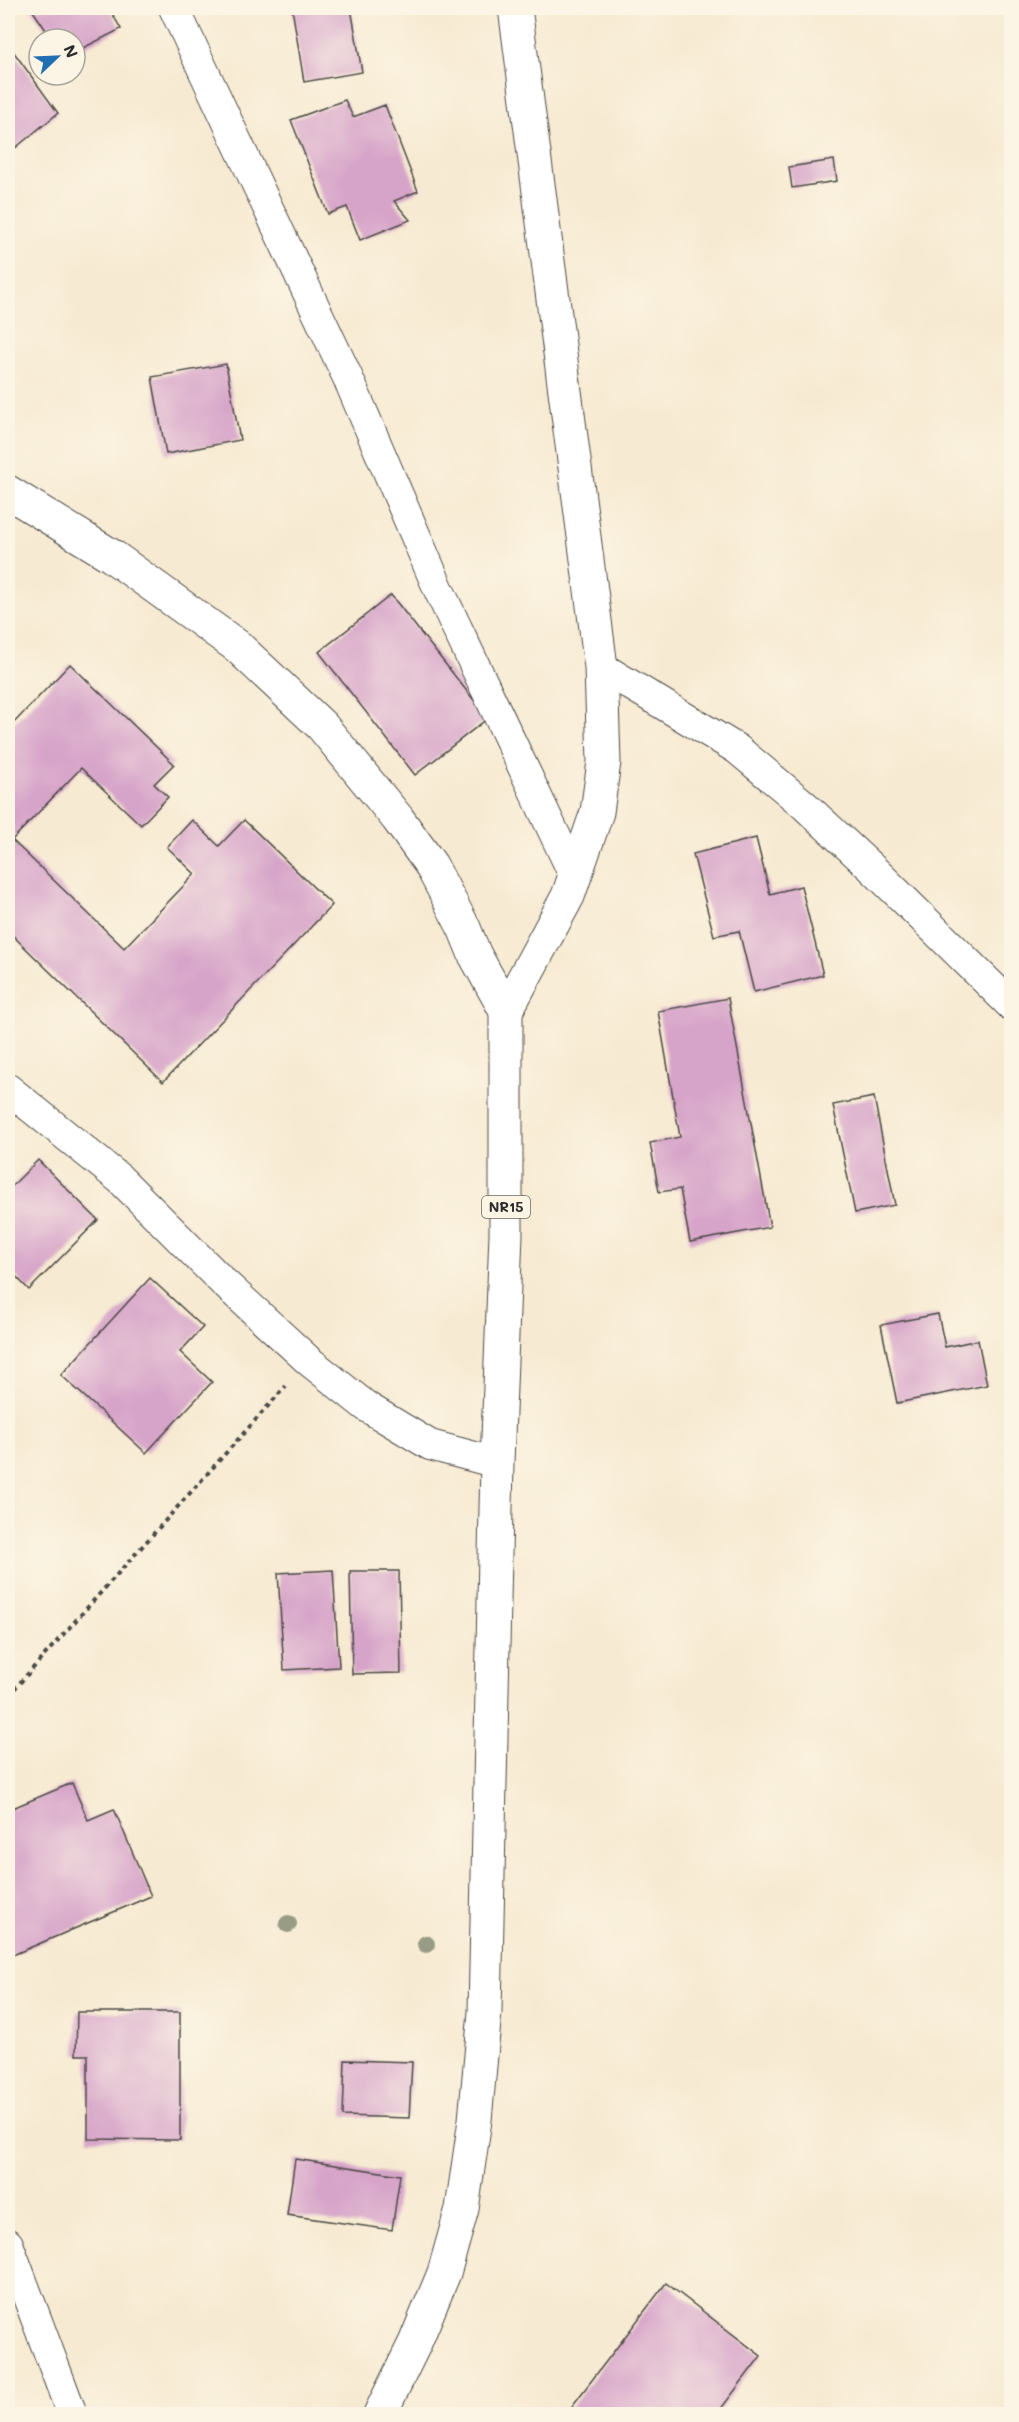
<svg xmlns="http://www.w3.org/2000/svg" width="1019" height="2422" viewBox="0 0 1019 2422" font-family="Mali,sans-serif">
  <style>
    .building { fill: #d7a4c9 }
    .lines { fill: none; stroke-linecap: round; stroke-linejoin: round }
    .street-casing { stroke: #4a4844; stroke-width: 32 }
    .secondary-casing { stroke: #4a4844; stroke-width: 35 }
    .highway-casing { stroke: #4a4844; stroke-width: 35 }
    .path { stroke: #4a4844; stroke-width: 4; stroke-dasharray: 4.5 4.5; stroke-linecap: butt }
    .street { stroke: #fff; stroke-width: 30 }
    .secondary { stroke: #fff; stroke-width: 33 }
    .highway { stroke: #fff; stroke-width: 33 }
    .tree { fill: #989c85 }
    .labels { text-anchor: middle; stroke-width: 5; stroke-linejoin: round; paint-order: stroke }
    .shield { fill: #fcf5e5; stroke: #6a6863; stroke-width: 1.5 }
    .shield-label { font-size: 14px; font-weight: bold; fill: #2b2b2b }
  </style>
  <rect width="100%" height="100%" fill="#fcf5e5"/>
  <filter id="ink" filterUnits="userSpaceOnUse"><feTurbulence type="fractalNoise" baseFrequency=".0167" numOctaves="2"/><feDisplacementMap in="SourceGraphic" scale="12" xChannelSelector="R" yChannelSelector="G"/><feConvolveMatrix kernelMatrix="1 2 1 2 8 2 1 2 1" color-interpolation-filters="sRGB"/></filter>
  <filter id="wash" filterUnits="userSpaceOnUse"><feTurbulence type="fractalNoise" baseFrequency=".008" numOctaves="4" result="noise"/><feDisplacementMap in="SourceGraphic" scale="24" xChannelSelector="R" yChannelSelector="G"/><feGaussianBlur stdDeviation="1.35" result="paint"/><feColorMatrix in="noise" values="0 0 0 0 0 0 0 0 0 0 0 0 0 0 0 0 0 1.4 0 .05"/><feComposite in="paint" operator="in"/></filter>
  <g filter="url(#wash)">
    <rect width="100%" height="100%" fill="#f7ead2"/>
    <g id="blocks">
      <path class="building" d="M 31,8 L 109,8 L 121,29 L 75,52 L 75,39 L 52,39 Z
        M 292,8 L 351,8 L 362,72 L 304,82 Z
        M 13,51 L 58,113 L 8,154 L 8,55 Z
        M 345,100 L 353,117 L 385,105 L 418,191 L 394,201 L 410,220 L 360,240 L 347,207 L 328,214 L 291,120 Z
        M 834,160 L 837,181 L 792,188 L 789,167 Z
        M 226,364 L 240,440 L 166,454 L 152,377 Z
        M 391,595 L 488,718 L 415,775 L 319,652 Z
        M 70,664 L 174,764 L 154,784 L 168,797 L 141,825 L 81,768 L 12,840 L 124,948 L 195,874 L 167,847 L 192,820 L 219,846 L 244,820 L 332,905 L 163,1082 L 8,931 L 8,729 Z
        M 756,838 L 770,894 L 801,886 L 823,975 L 754,992 L 739,931 L 714,936 L 693,854 Z
        M 728,998 L 770,1227 L 690,1242 L 680,1189 L 659,1192 L 650,1143 L 680,1137 L 658,1011 Z
        M 874,1097 L 895,1205 L 855,1213 L 833,1105 Z
        M 38,1160 L 98,1220 L 29,1290 L 8,1268 L 8,1190 Z
        M 150,1278 L 203,1327 L 180,1352 L 212,1382 L 146,1453 L 61,1375 Z
        M 938,1314 L 945,1347 L 978,1340 L 987,1385 L 897,1403 L 881,1325 Z
        M 333,1570 L 339,1667 L 284,1670 L 278,1573 Z
        M 350,1571 L 399,1571 L 401,1673 L 352,1674 Z
        M 72,1783 L 88,1820 L 114,1809 L 151,1896 L 8,1957 L 8,1810 Z
        M 77,2012 L 180,2012 L 180,2140 L 88,2139 L 88,2055 L 76,2055 Z
        M 345,2060 L 412,2062 L 409,2118 L 343,2116 Z
        M 295,2159 L 400,2175 L 392,2230 L 287,2215 Z
        M 666,2283 L 761,2356 L 717,2414 L 566,2414 Z"/>
    </g>
  </g>
  <g filter="url(#ink)">
    <use href="#blocks" fill-opacity="0" stroke="#4a4844" stroke-width="1.5"/>
    <g class="lines">
      <defs>
        <path id="street" d="M 174,8 L 348,378 L 438,588 L 575,877
          M 601,667 L 737,749 L 803,804 L 875,871 L 1012,1006
          M 8,1089 L 120,1179 L 222,1281 L 309,1361 L 367,1407 L 430,1445 L 497,1463
          M 8,2244 L 72,2414"/>
        <path id="secondary" d="M 8,492 L 112,556 L 237,646 L 322,726 L 398,819 L 431,865 L 464,928 L 475,955 L 506,1011"/>
        <path id="highway" d="M 380,2414 L 415,2343 L 444,2273 L 462,2209 L 475,2120 L 485,2012 L 497,1463 L 506,1234 L 506,1011 L 568,896 L 597,812 L 604,762 L 601,667 L 515,8"/>
      </defs>
      <use href="#street" class="street-casing"/>
      <use href="#secondary" class="secondary-casing"/>
      <use href="#highway" class="highway-casing"/>
      <path class="path" d="M 8,1696 L 286,1386"/>
      <use href="#street" class="street"/>
      <use href="#secondary" class="secondary"/>
      <use href="#highway" class="highway"/>
    </g>
    <g class="tree">
      <circle cx="288" cy="1924" r="9"/>
      <circle cx="426" cy="1944" r="9"/>
    </g>
  </g>
  <g class="labels">
    <rect class="shield" x="482" y="1196" width="48" height="22" rx="4.5"/>
    <g class="shield-label">
      <text x="506" y="1212">NR15</text>
    </g>
  </g>
  <rect width="1019" height="2422" fill="none" stroke="#fcf5e5" stroke-width="30"/>
  <g transform="translate(57 57) rotate(67)"><circle r="28" fill="#fcf5e5" stroke="#a8a49b" stroke-width="1.5"/>
  <path d="M0-4.5L10 22L0 15L-10 22Z" fill="#1f6fb2"/>
  <text y="-9" font-size="16" font-weight="bold" text-anchor="middle" fill="#2b2b2b">N</text>
  </g>
</svg>
